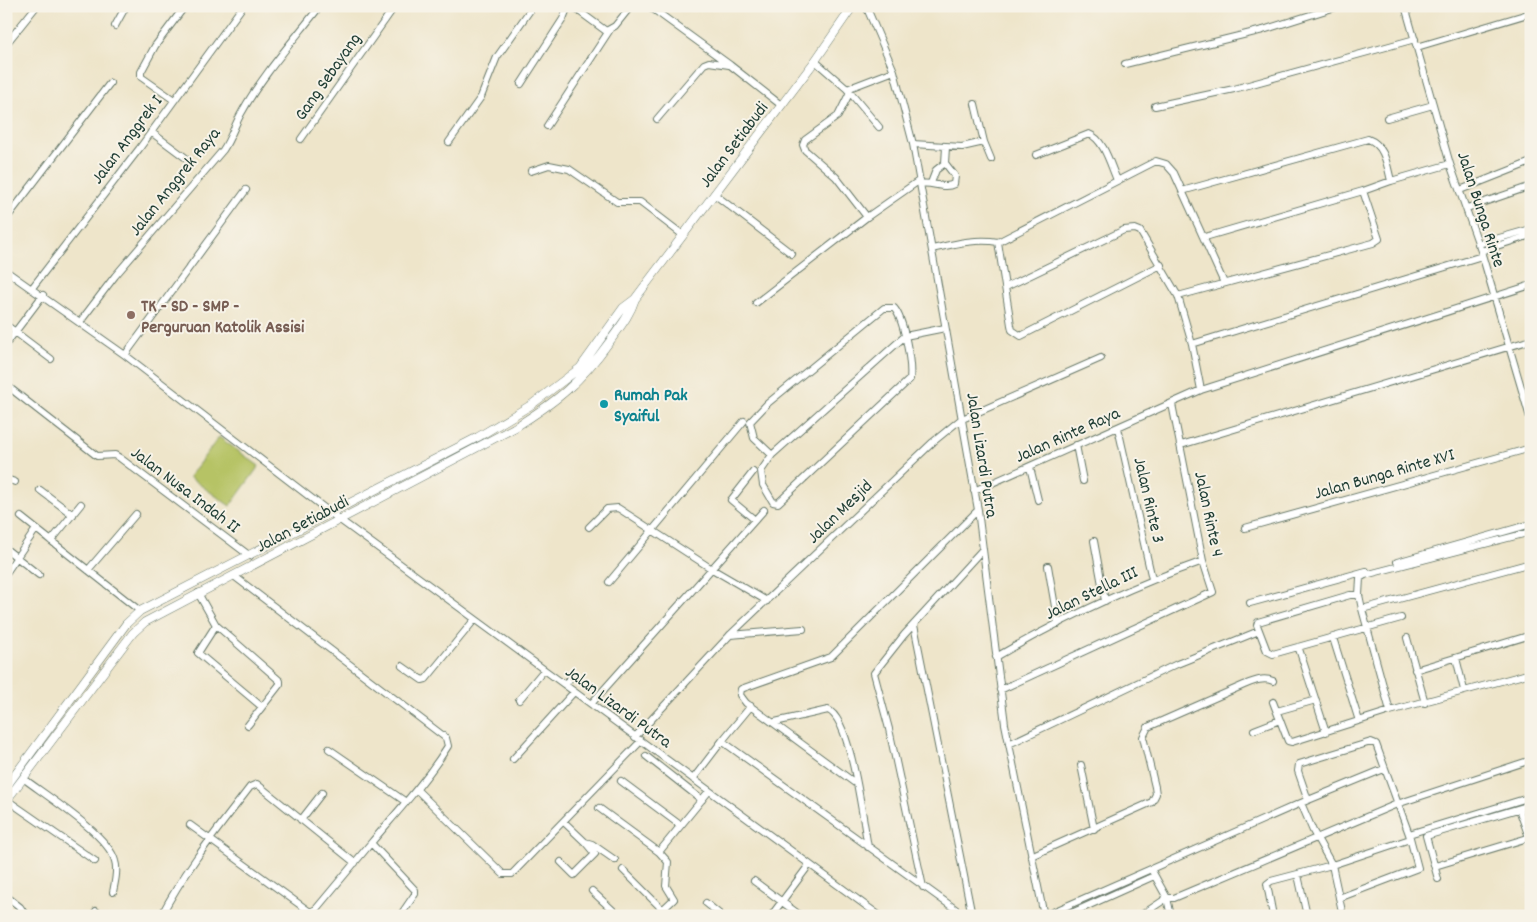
<svg xmlns="http://www.w3.org/2000/svg" width="1537" height="922" viewBox="0 0 1537 922" font-family="Dekko,sans-serif">
  <style>
    .green { fill: #b6c365; stroke: #6a804c }
    .lines { fill: none; stroke-linecap: round; stroke-linejoin: round }
    .minor-casing { stroke: #677868; stroke-width: 8 }
    .major-casing { stroke: #677868; stroke-width: 9 }
    .minor { stroke: #fff; stroke-width: 6 }
    .major { stroke: #fff; stroke-width: 8 }
    .education-dot { fill: #8d6e63; stroke: #f7f3e8; stroke-width: 2 }
    .culture-dot { fill: #0f9aa8; stroke: #f7f3e8; stroke-width: 2 }
    .labels { text-anchor: middle; stroke-width: 4; stroke-linejoin: round; paint-order: stroke }
    .street-label { font-size: 18px; fill: #1f3d34; stroke: #f7f3e8 }
    .education-label { font-size: 18px; font-weight: bold; fill: #785e54; stroke: #f7f3e8; text-anchor: start }
    .culture-label { font-size: 18px; font-weight: bold; fill: #0d838f; stroke: #f7f3e8; text-anchor: start }
  </style>
  <rect width="100%" height="100%" fill="#f7f3e8"/>
  <filter id="ink" filterUnits="userSpaceOnUse"><feTurbulence type="fractalNoise" baseFrequency=".02" numOctaves="2"/><feDisplacementMap in="SourceGraphic" scale="10" xChannelSelector="R" yChannelSelector="G"/><feConvolveMatrix kernelMatrix="1 2 1 2 8 2 1 2 1" color-interpolation-filters="sRGB"/></filter>
  <filter id="wash" filterUnits="userSpaceOnUse"><feTurbulence type="fractalNoise" baseFrequency=".0096" numOctaves="4" result="noise"/><feDisplacementMap in="SourceGraphic" scale="20" xChannelSelector="R" yChannelSelector="G"/><feGaussianBlur stdDeviation="1.12" result="paint"/><feColorMatrix in="noise" values="0 0 0 0 0 0 0 0 0 0 0 0 0 0 0 0 0 1.4 0 .05"/><feComposite in="paint" operator="in"/></filter>
  <g filter="url(#wash)">
    <rect width="100%" height="100%" fill="#eee5ca"/>
    <path class="green" d="M 219,437 L 259,466 L 230,506 L 189,477 Z"/>
  </g>
  <g filter="url(#ink)">
    <g class="lines">
      <defs>
        <path id="minor" d="M 572,6 L 606,31 L 615,26 L 631,6
          M 649,6 L 730,65 L 781,105
          M 866,6 L 894,71 L 913,144 L 978,510 L 1005,724 L 1044,916
          M 1405,6 L 1450,164 L 1481,251 L 1531,421
          M 115,26 L 126,6
          M 6,44 L 35,8
          M 1417,47 L 1531,13
          M 815,61 L 847,89 L 879,127
          M 1125,64 L 1263,30 L 1339,6
          M 521,84 L 563,19 L 568,6
          M 847,89 L 894,71
          M 174,100 L 141,77 L 141,72 L 155,46 L 185,6
          M 975,104 L 984,142
          M 1155,106 L 1234,89 L 1415,39
          M 1387,118 L 1433,105
          M 657,119 L 704,64 L 709,62 L 729,65
          M 547,126 L 609,31
          M 151,132 L 186,158
          M 301,139 L 395,6
          M 449,142 L 481,97 L 497,57 L 533,6
          M 913,144 L 962,147 L 984,142 L 991,159
          M 1036,155 L 1089,134 C 1104,139 1111,167 1117,180
          M 531,171 L 549,165 L 569,169 L 617,202 L 640,202 L 683,235
          M 931,183 L 936,170 L 945,163 L 946,147
          M 920,184 C 932,181 943,190 954,184 L 955,176 L 945,163
          M 1460,190 L 1531,162
          M 1182,191 L 1368,139 C 1385,145 1387,165 1391,181
          M 714,194 L 792,254
          M 1467,208 L 1531,186
          M 867,217 L 920,180
          M 6,219 L 110,83
          M 1205,237 L 1363,191
          M 998,242 L 1011,325 L 1012,330 L 1021,336 L 1161,265
          M 1478,244 L 1531,229
          M 932,249 C 954,244 976,238 998,242 L 1156,161 L 1166,164 L 1174,173 L 1224,283
          M 1481,251 L 1531,235
          M 6,271 L 125,355 L 332,514 L 880,916
          M 1006,287 L 1124,230 L 1135,229 L 1140,231 L 1178,296 L 1192,344 L 1201,390
          M 32,288 L 139,149 L 243,6
          M 1178,296 L 1373,243 L 1379,239 L 1363,191 L 1391,181 L 1450,164
          M 756,303 L 867,217 L 836,177 L 805,150 L 803,145 L 805,140 L 838,116 L 850,92
          M 80,322 L 115,276 L 223,150 C 231,138 235,124 242,112 C 263,74 294,40 320,6
          M 6,325 L 51,359
          M 6,344 L 43,295
          M 1192,344 L 1482,256
          M 125,355 L 246,190
          M 6,385 L 97,456 L 115,455 L 120,458 L 250,556
          M 1118,428 L 1152,579
          M 1076,445 L 1083,481
          M 1181,445 L 1531,340
          M 772,455 L 754,438 L 750,422 L 768,403 L 884,308 L 894,308 C 904,319 912,364 910,379 L 778,503 L 773,502 L 763,485 L 761,471 L 772,455 L 905,336 L 945,328
          M 1030,467 L 1038,500
          M 753,472 L 731,500 L 755,520
          M 6,479 L 15,482
          M 40,490 L 73,515
          M 974,491 L 1201,390 L 1531,285
          M 21,517 L 140,611
          M 589,527 L 607,509 L 618,508 L 712,569 L 767,601
          M 1245,528 L 1531,448
          M 51,541 L 81,504
          M 1094,541 L 1105,601
          M 6,549 L 39,575
          M 1397,562 L 1531,524
          M 1048,566 L 1058,624
          M 88,570 L 136,514
          M 6,573 L 36,529
          M 234,576 L 446,738 L 448,746 C 426,781 398,811 371,843 L 415,890 L 415,894 L 400,916
          M 609,582 L 744,421
          M 198,593 L 216,625 L 280,681 L 280,684 L 248,725
          M 1359,595 L 1350,595 L 1258,622 L 1257,625 L 1267,651 L 1273,654 L 1401,618
          M 1250,603 L 1366,571
          M 1362,609 L 1531,563
          M 216,625 L 198,653 L 262,707
          M 914,625 L 972,916
          M 730,635 L 803,629
          M 1333,638 L 1359,721
          M 1407,638 L 1425,703
          M 1299,649 L 1326,732
          M 996,657 C 1062,619 1132,586 1203,561
          M 1456,658 L 1464,690
          M 402,666 L 422,680 L 426,679 L 475,619
          M 1415,670 L 1531,635
          M 565,685 L 572,676
          M 1000,690 L 1213,592 L 1203,561 L 1172,404
          M 519,700 L 544,670
          M 1273,702 L 1288,741 L 1292,742 L 1390,711 L 1531,673
          M 591,704 L 764,510
          M 1277,711 L 1316,700
          M 1390,711 L 1362,609 L 1359,595 L 1360,578 L 1365,575 L 1531,532
          M 775,722 L 828,710 C 851,719 863,821 868,847
          M 1254,730 L 1280,720
          M 635,737 L 730,635 L 933,442 L 960,420 L 1101,358
          M 722,741 L 751,706
          M 1009,744 L 1177,664 L 1259,631
          M 329,749 L 406,802
          M 646,756 L 702,800
          M 513,759 L 574,692
          M 1081,765 L 1094,829
          M 23,778 C 45,795 109,835 115,861 C 118,870 115,882 113,892
          M 693,779 L 722,741 L 965,916
          M 621,781 L 680,825
          M 855,783 L 746,703 L 740,695 L 741,689 L 831,657 L 978,510
          M 417,790 L 503,874 L 512,874 L 641,741
          M 7,800 L 95,861
          M 1308,800 L 1298,771 L 1299,764 L 1371,742 L 1376,744 L 1409,834 L 1418,868 L 1339,898
          M 1301,803 L 1313,831 L 1332,865 L 1343,916
          M 599,808 L 659,852 L 668,862 L 666,886 L 674,899 L 656,916
          M 1519,809 L 1529,837
          M 301,820 L 322,793
          M 564,822 L 585,842 L 592,844 L 615,860
          M 190,825 L 310,912 L 316,909 L 371,843
          M 1409,834 L 1531,797
          M 659,852 L 709,791
          M 1031,856 L 1152,802 L 1156,794 L 1155,787 L 1143,737 L 1148,727 L 1244,685 C 1254,681 1263,677 1273,681
          M 561,862 L 574,875 L 595,854 L 585,842
          M 1435,866 L 1531,837
          M 1151,869 L 1167,898 L 1174,898 L 1397,804 L 1531,760
          M 623,870 L 663,910
          M 1298,875 L 1307,916
          M 1438,879 L 1426,836 L 1531,805
          M 754,881 L 801,916
          M 923,887 L 889,729 L 874,673 L 904,635 L 982,550
          M 592,891 L 619,916
          M 6,896 L 20,907 L 26,916
          M 706,903 L 722,916
          M 94,916 L 96,911
          M 161,916 C 186,868 218,829 250,787 L 257,784 L 355,863
          M 771,916 L 809,865
          M 1044,916 L 1301,803 L 1384,769
          M 1065,916 L 1154,876
          M 1140,916 L 1167,898 L 1171,916
          M 1273,916 L 1267,884 L 1271,881 L 1332,865 L 1410,839"/>
        <path id="major" d="M 6,787 L 126,624 L 140,611 L 478,437 L 531,405 L 580,368 L 623,308 L 635,299 L 650,279 L 815,61 L 853,6
          M 6,801 L 133,633 L 145,622 L 514,428 C 557,401 580,383 610,341 C 620,327 630,315 635,299"/>
      </defs>
      <use href="#minor" class="minor-casing"/>
      <use href="#major" class="major-casing"/>
      <use href="#minor" class="minor"/>
      <use href="#major" class="major"/>
    </g>
  </g>
  <circle class="education-dot" cx="131" cy="315" r="5"/>
  <circle class="culture-dot" cx="604" cy="404" r="5"/>
  <g class="labels">
    <g class="street-label">
      <text transform="translate(327 76) rotate(-55)" y="6">Gang Sebayang</text>
      <text transform="translate(126 139) rotate(-53)" y="6">Jalan Anggrek I</text>
      <text transform="translate(733 144) rotate(-53)" y="6">Jalan Setiabudi</text>
      <text transform="translate(174 181) rotate(-51)" y="6">Jalan Anggrek Raya</text>
      <text transform="translate(1482 209) rotate(72)" y="6">Jalan Bunga Rinte</text>
      <text transform="translate(1067 434) rotate(-24)" y="6">Jalan Rinte Raya</text>
      <text transform="translate(983 455) rotate(81)" y="6">Jalan Lizardi Putra</text>
      <text transform="translate(1384 473) rotate(-16)" y="6">Jalan Bunga Rinte XVI</text>
      <text transform="translate(186 489) rotate(37)" y="6">Jalan Nusa Indah II</text>
      <text transform="translate(1150 500) rotate(77)" y="6">Jalan Rinte 3</text>
      <text transform="translate(839 511) rotate(-44)" y="6">Jalan Mesjid</text>
      <text transform="translate(1210 514) rotate(78)" y="6">Jalan Rinte 4</text>
      <text transform="translate(302 523) rotate(-28)" y="6">Jalan Setiabudi</text>
      <text transform="translate(1091 592) rotate(-26)" y="6">Jalan Stella III</text>
      <text transform="translate(619 706) rotate(36)" y="6">Jalan Lizardi Putra</text>
    </g>
    <g class="education-label">
      <text x="141" y="311">TK - SD - SMP -<tspan x="141" dy="21">Perguruan Katolik Assisi</tspan></text>
    </g>
    <g class="culture-label">
      <text x="614" y="400">Rumah Pak<tspan x="614" dy="21">Syaiful</tspan></text>
    </g>
  </g>
  <rect width="1537" height="922" fill="none" stroke="#f7f3e8" stroke-width="25"/>
</svg>
